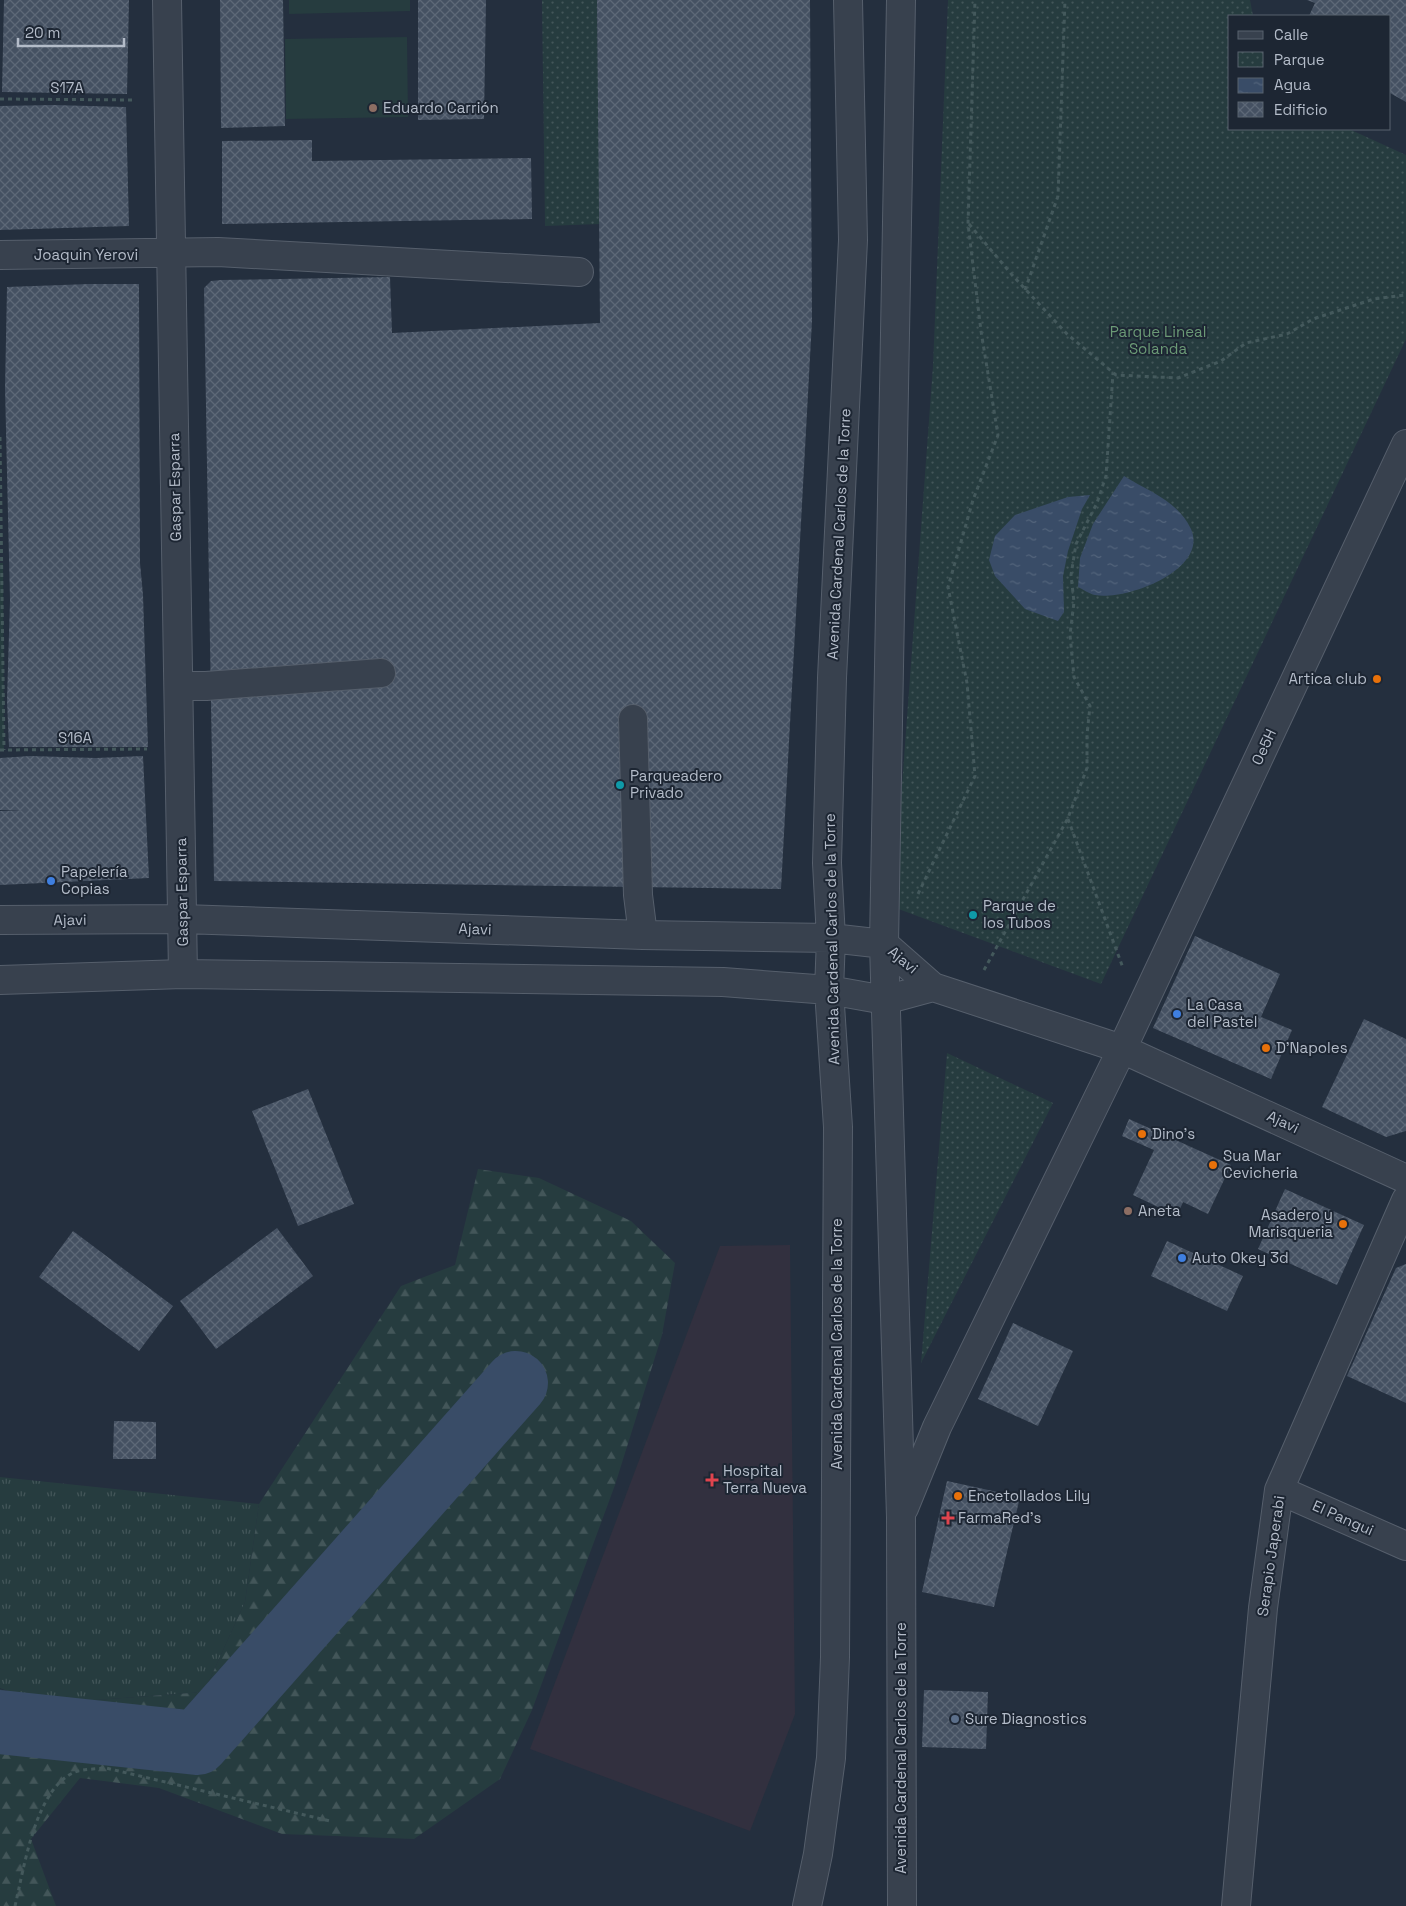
<svg xmlns="http://www.w3.org/2000/svg" width="1406" height="1906" viewBox="0 0 1406 1906" font-family="'Space Grotesk',sans-serif">
  <style>
    .medical { fill: #32303f }
    .grass { fill: url(#grass-tufts) }
    .forest { fill: url(#forest-firs) }
    .park { fill: url(#park-dots) }
    .pitch { fill: #263c3f }
    .water { fill: url(#water-ripples) }
    .lines { fill: none; stroke-linecap: round; stroke-linejoin: round }
    .river { stroke: #394c67; stroke-width: 64 }
    .building { fill: url(#building-cross-hatch) }
    .minor-casing { stroke: #565f6c; stroke-width: 30 }
    .path { stroke: #44595c; stroke-width: 3; stroke-dasharray: 4 4; stroke-linecap: butt }
    .minor { stroke: #38414e; stroke-width: 28 }
    .education-dot { fill: #8d6e63; stroke: #1d2633; stroke-width: 2 }
    .food-dot { fill: #e8710a; stroke: #1d2633; stroke-width: 2 }
    .culture-dot { fill: #0f9aa8; stroke: #1d2633; stroke-width: 2 }
    .shop-dot { fill: #3f7fe0; stroke: #1d2633; stroke-width: 2 }
    .health-dot { fill: #e0444e; stroke: #1d2633; stroke-width: 2 }
    .service-dot { fill: #5c6f8a; stroke: #1d2633; stroke-width: 2 }
    .labels { text-anchor: middle; stroke-width: 4; stroke-linejoin: round; paint-order: stroke }
    .street-label { font-size: 15px; fill: #b4bcc9; stroke: #1d2633 }
    .poi-label { font-size: 15px; fill: #b4bcc9; stroke: #1d2633; text-anchor: start }
    .park-label { font-size: 15px; fill: #6b9a76; stroke: #1d2633 }
  </style>
  <defs>
    <pattern id="grass-tufts" width="24" height="20" patternUnits="userSpaceOnUse" patternTransform="scale(1.25)"><rect width="24" height="20" fill="#263c3f"/><path d="M3 7l-1-3M5 7V3M7 7l1-3M15 17l-1-3M17 17v-4M19 17l1-3" fill="none" stroke="#435659"/></pattern>
    <pattern id="forest-firs" width="22" height="20" patternUnits="userSpaceOnUse" patternTransform="scale(1.25)"><rect width="22" height="20" fill="#263c3f"/><path d="M5 1l3.5 6h-7zM16 11l3.5 6h-7z" fill="#435659"/></pattern>
    <pattern id="park-dots" width="8" height="8" patternUnits="userSpaceOnUse" patternTransform="scale(1.25)"><rect width="8" height="8" fill="#263c3f"/><path d="M2 2h.1M6 6h.1" fill="none" stroke="#435659" stroke-width="1.8" stroke-linecap="round"/></pattern>
    <pattern id="water-ripples" width="26" height="14" patternUnits="userSpaceOnUse" patternTransform="scale(1.25)"><rect width="26" height="14" fill="#394c67"/><path d="M2 4q2-2 4 0t4 0M15 11q2-2 4 0t4 0" fill="none" stroke="#53647b"/></pattern>
    <pattern id="building-cross-hatch" width="8" height="8" patternUnits="userSpaceOnUse" patternTransform="scale(1.25)"><rect width="8" height="8" fill="#455162"/><path d="M0 0l8 8M0 8l8-8" fill="none" stroke="#5d6877"/></pattern>
  </defs>
  <rect width="100%" height="100%" fill="#242f3e"/>
  <path class="medical" d="M 790,1245 L 795,1714 L 750,1831 L 530,1749 L 720,1246 Z"/>
  <path class="grass" d="M 0,1477 L 259,1504 L 245,1602 L 204,1692 L 41,1704 L 0,1688 Z"/>
  <path class="forest" d="M 478,1169 L 539,1178 L 631,1221 L 675,1263 L 662,1335 L 615,1485 L 532,1710 L 500,1779 L 414,1839 L 282,1834 L 159,1788 L 80,1778 L 31,1839 L 56,1906 L 0,1906 L 0,1689 L 41,1704 L 204,1692 L 245,1602 L 259,1504 L 401,1286 L 455,1265 Z"/>
  <path class="park" d="M 542,0 L 597,0 L 600,224 L 545,226 Z
    M 948,0 L 1250,0 L 1253,16 L 1230,16 L 1230,129 L 1349,129 L 1406,155 L 1406,339 L 1101,984 L 893,907 L 933,366 Z
    M 947,1053 L 1053,1103 L 921,1363 Z"/>
  <path class="pitch" d="M 289,0 L 410,0 L 410,11 L 289,14 Z
    M 407,37 L 408,117 L 286,119 L 285,39 Z
    M 0,563 L 3,563 L 4,750 L 0,750 Z"/>
  <path class="water" d="M 1124,476 C 1148,491 1178,501 1191,529 C 1209,570 1125,601 1095,595 C 1089,594 1083,589 1078,587 L 1080,558 L 1093,524 Z
    M 1090,495 L 1082,509 L 1068,551 L 1063,576 L 1064,612 L 1058,621 L 1025,609 L 995,576 L 989,560 L 995,536 L 1015,515 L 1068,497 Z"/>
  <g class="lines">
    <path class="river" d="M 0,1722 L 197,1743 L 516,1383"/>
  </g>
  <path class="building" d="M 4,0 L 129,0 L 127,94 L 2,92 Z
    M 220,0 L 283,0 L 285,126 L 221,128 Z
    M 418,0 L 486,0 L 484,119 L 418,120 Z
    M 597,0 L 810,0 L 812,321 L 781,889 L 214,881 L 204,288 L 211,281 L 221,280 L 390,277 L 392,333 L 600,323 Z
    M 1307,0 L 1406,0 L 1406,102 L 1390,93 L 1390,16 L 1309,16 L 1315,3 Z
    M 53,105 L 126,107 L 129,226 L 0,230 L 0,106 Z
    M 312,140 L 312,161 L 531,158 L 532,219 L 222,224 L 222,141 Z
    M 89,284 L 139,284 L 140,563 L 143,595 L 148,747 L 9,747 L 7,700 L 10,600 L 5,388 L 7,287 Z
    M 30,756 L 96,758 L 143,756 L 149,878 L 0,885 L 0,811 L 23,811 L 0,810 L 0,758 Z
    M 1195,936 L 1280,974 L 1261,1017 L 1292,1030 L 1271,1079 L 1153,1028 Z
    M 1364,1019 L 1406,1039 L 1406,1131 L 1386,1137 L 1322,1107 Z
    M 308,1089 L 354,1204 L 298,1226 L 252,1111 Z
    M 1129,1119 L 1231,1165 L 1208,1214 L 1183,1202 L 1177,1216 L 1133,1195 L 1154,1150 L 1122,1136 Z
    M 1285,1189 L 1364,1225 L 1337,1285 L 1258,1249 Z
    M 277,1228 L 313,1276 L 216,1349 L 180,1301 Z
    M 73,1231 L 173,1306 L 139,1351 L 39,1277 Z
    M 1167,1241 L 1243,1276 L 1227,1311 L 1151,1276 Z
    M 1406,1264 L 1406,1403 L 1347,1376 L 1396,1268 Z
    M 1013,1323 L 1073,1351 L 1038,1426 L 978,1399 Z
    M 114,1421 L 156,1422 L 156,1459 L 113,1459 Z
    M 947,1481 L 1020,1497 L 994,1607 L 922,1592 Z
    M 924,1690 L 988,1692 L 986,1749 L 922,1747 Z"/>
  <g class="lines">
    <defs>
      <path id="minor" d="M 167,0 L 183,974
        M 901,0 L 884,944 L 901,1517 L 902,1906
        M 0,255 L 218,252 L 579,272
        M 179,686 L 206,686 L 381,673
        M 633,719 L 638,895 L 643,935
        M 0,920 L 183,919 L 643,935 L 831,938 L 884,944 L 933,987 L 1122,1049 L 1406,1179
        M 0,980 L 183,974 L 723,982 L 829,990 L 885,1000 L 933,987
        M 1279,1490 L 1406,1546
        M 904,1508 L 937,1427 L 1122,1049 L 1406,444
        M 807,1906 L 818,1854 L 831,1758 L 835,1657 L 838,1127 L 829,990 L 831,938 L 827,863 L 832,678 L 853,240 L 848,0
        M 1236,1906 L 1263,1608 L 1279,1490 L 1406,1200"/>
    </defs>
    <use href="#minor" class="minor-casing"/>
    <path class="path" d="M 0,99 L 135,100
      M 969,224 L 1013,276 L 1067,334 L 1116,375 L 1178,378 L 1221,361 L 1246,343 L 1287,334 L 1313,319 L 1374,299 L 1406,295
      M 1025,290 L 1058,196 L 1065,0
      M 0,437 L 4,750
      M 0,750 L 147,749
      M 1068,819 L 1123,968
      M 918,894 L 975,776 L 967,683 L 948,587 L 973,500 L 998,435 L 981,331 L 968,224 L 975,0
      M 984,970 L 1068,818 L 1087,768 L 1087,735 L 1090,706 L 1074,677 L 1070,635 L 1074,602 L 1071,575 L 1076,544 L 1097,503 L 1106,476 L 1113,373
      M 15,1906 C 24,1869 35,1788 75,1772 C 84,1769 96,1769 106,1768 L 330,1821"/>
    <use href="#minor" class="minor"/>
  </g>
  <g class="education-dot">
    <circle cx="373" cy="108" r="5"/>
    <circle cx="1128" cy="1211" r="5"/>
  </g>
  <g class="food-dot">
    <circle cx="1377" cy="679" r="5"/>
    <circle cx="1266" cy="1048" r="5"/>
    <circle cx="1142" cy="1134" r="5"/>
    <circle cx="1213" cy="1165" r="5"/>
    <circle cx="1343" cy="1224" r="5"/>
    <circle cx="958" cy="1496" r="5"/>
  </g>
  <g class="culture-dot">
    <circle cx="620" cy="785" r="5"/>
    <circle cx="973" cy="915" r="5"/>
  </g>
  <g class="shop-dot">
    <circle cx="51" cy="881" r="5"/>
    <circle cx="1177" cy="1014" r="5"/>
    <circle cx="1182" cy="1258" r="5"/>
  </g>
  <g class="health-dot">
    <path d="M709.5 1472.5h5v5h5v5h-5v5h-5v-5h-5v-5h5z"/>
    <path d="M945.5 1510.5h5v5h5v5h-5v5h-5v-5h-5v-5h5z"/>
  </g>
  <circle class="service-dot" cx="955" cy="1719" r="5"/>
  <g class="labels">
    <g class="street-label">
      <text x="67" y="93">S17A</text>
      <text x="86" y="260">Joaquin Yerovi</text>
      <text transform="translate(175 487) rotate(-91)" y="5">Gaspar Esparra</text>
      <text transform="translate(839 534) rotate(-87)" y="5">Avenida Cardenal Carlos de la Torre</text>
      <text x="75" y="743">S16A</text>
      <text transform="translate(1264 747) rotate(-65)" y="5">Oe5H</text>
      <text transform="translate(182 892) rotate(-91)" y="5">Gaspar Esparra</text>
      <text transform="translate(70 920) rotate(-1)" y="5">Ajavi</text>
      <text transform="translate(475 929) rotate(2)" y="5">Ajavi</text>
      <text transform="translate(832 939) rotate(-91)" y="5">Avenida Cardenal Carlos de la Torre</text>
      <text transform="translate(903 960) rotate(40)" y="5">Ajavi</text>
      <text transform="translate(1283 1122) rotate(25)" y="5">Ajavi</text>
      <text transform="translate(837 1344) rotate(-90)" y="5">Avenida Cardenal Carlos de la Torre</text>
      <text transform="translate(1343 1518) rotate(24)" y="5">El Pangui</text>
      <text transform="translate(1271 1556) rotate(-82)" y="5">Serapio Japerabi</text>
      <text transform="translate(901 1748) rotate(-90)" y="5">Avenida Cardenal Carlos de la Torre</text>
    </g>
    <g class="poi-label">
      <text x="383" y="113">Eduardo Carrión</text>
      <text x="1367" y="684" text-anchor="end">Artica club</text>
      <text x="630" y="781">Parqueadero<tspan x="630" dy="17">Privado</tspan></text>
      <text x="61" y="877">Papelería<tspan x="61" dy="17">Copias</tspan></text>
      <text x="983" y="911">Parque de<tspan x="983" dy="17">los Tubos</tspan></text>
      <text x="1187" y="1010">La Casa<tspan x="1187" dy="17">del Pastel</tspan></text>
      <text x="1276" y="1053">D'Napoles</text>
      <text x="1152" y="1139">Dino's</text>
      <text x="1223" y="1161">Sua Mar<tspan x="1223" dy="17">Cevicheria</tspan></text>
      <text x="1138" y="1216">Aneta</text>
      <text x="1333" y="1220" text-anchor="end">Asadero y<tspan x="1333" dy="17">Marisqueria</tspan></text>
      <text x="1192" y="1263">Auto Okey 3d</text>
      <text x="723" y="1476">Hospital<tspan x="723" dy="17">Terra Nueva</tspan></text>
      <text x="968" y="1501">Encetollados Lily</text>
      <text x="958" y="1523">FarmaRed's</text>
      <text x="965" y="1724">Sure Diagnostics</text>
    </g>
    <g class="park-label">
      <text x="1158" y="337">Parque Lineal<tspan x="1158" dy="17">Solanda</tspan></text>
    </g>
  </g>
  <rect x="1228" y="15" width="162" height="115" fill="#1d2633" stroke="#59626f"/>
  <rect x="1238" y="31" width="25" height="8" fill="#38414e" stroke="#59626f"/>
  <text x="1274" y="40" font-size="15" fill="#b4bcc9">Calle</text>
  <rect x="1238" y="52" width="25" height="15" fill="url(#park-dots)" stroke="#59626f"/>
  <text x="1274" y="65" font-size="15" fill="#b4bcc9">Parque</text>
  <rect x="1238" y="78" width="25" height="15" fill="url(#water-ripples)" stroke="#59626f"/>
  <text x="1274" y="90" font-size="15" fill="#b4bcc9">Agua</text>
  <rect x="1238" y="102" width="25" height="15" fill="url(#building-cross-hatch)" stroke="#59626f"/>
  <text x="1274" y="115" font-size="15" fill="#b4bcc9">Edificio</text>
  <path d="M18 38v8h106v-8" fill="none" stroke="#b4bcc9" stroke-width="2.5"/>
  <text x="25" y="38" font-size="15" fill="#b4bcc9" stroke="#1d2633" stroke-width="4" paint-order="stroke">20 m</text>
</svg>
